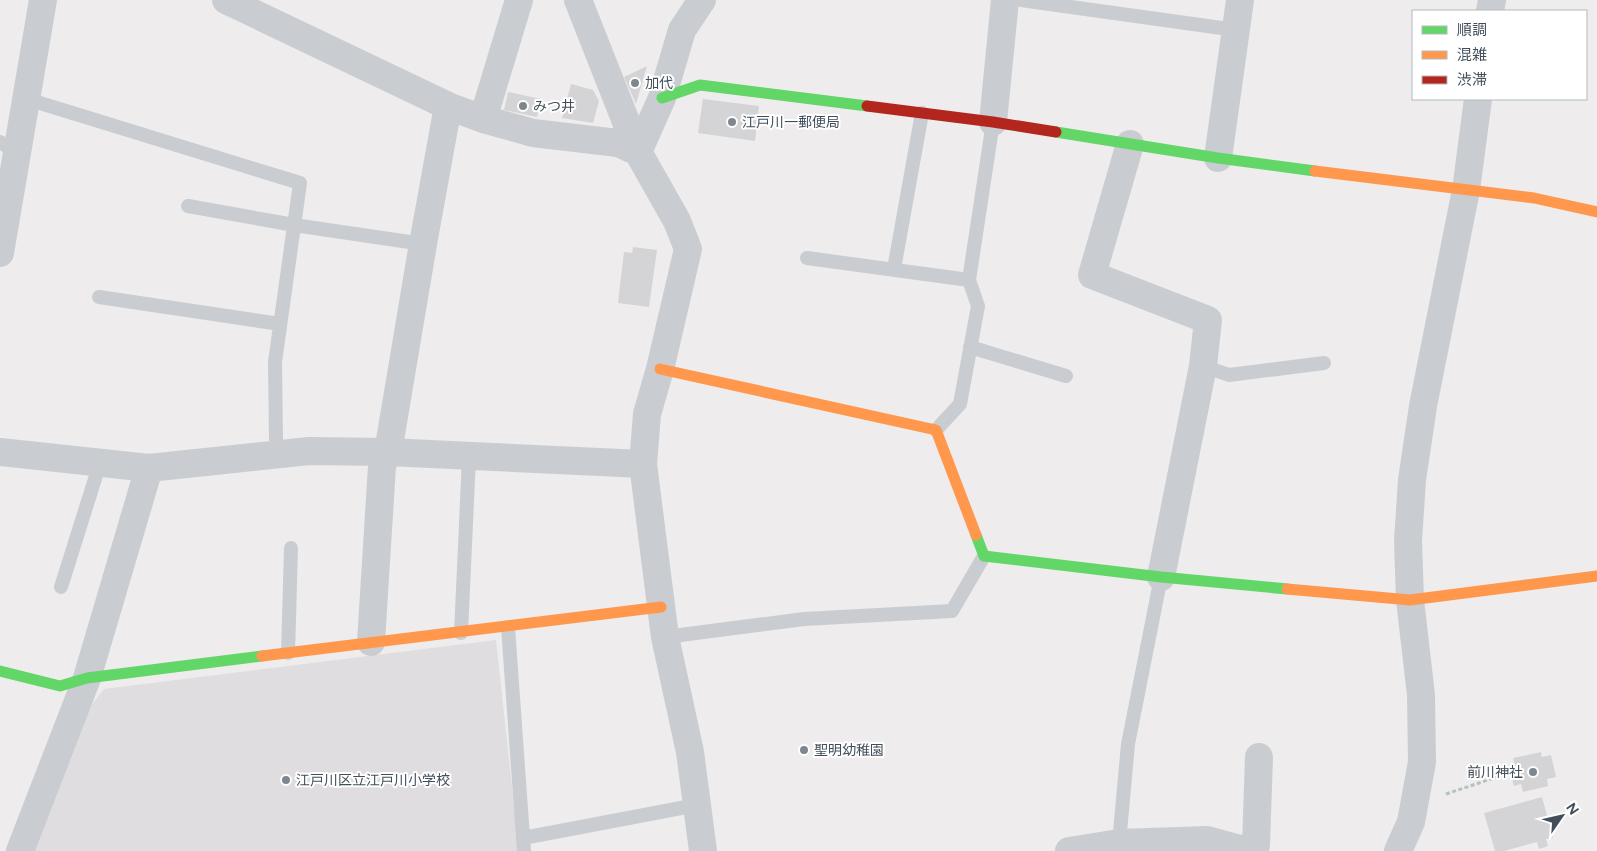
<svg xmlns="http://www.w3.org/2000/svg" width="1597" height="851" viewBox="0 0 1597 851" font-family="Figtree,'Noto Sans JP',sans-serif">
  <style>
    .education { fill: #dfdddf }
    .building { fill: #d4d4d7 }
    .lines { fill: none; stroke-linecap: round; stroke-linejoin: round }
    .path { stroke: #b5c3bf; stroke-width: 3; stroke-dasharray: 4 2.5; stroke-linecap: butt }
    .lane { stroke: #c9cdd1; stroke-width: 14 }
    .street { stroke: #c9cdd1; stroke-width: 28 }
    .fast { stroke: #63d668; stroke-width: 11 }
    .slow { stroke: #ff974d; stroke-width: 11 }
    .jam { stroke: #b3261e; stroke-width: 11 }
    .poi-dot { fill: #7e868e; stroke: #fff; stroke-width: 2 }
    .labels { text-anchor: middle; stroke-width: 4; stroke-linejoin: round; paint-order: stroke }
    .poi-label { font-size: 14px; fill: #424f5b; stroke: #fff; text-anchor: start }
  </style>
  <rect width="100%" height="100%" fill="#eeecec"/>
  <path class="education" d="M 496,640 L 519,851 L 32,851 L 89,708 L 104,689 Z"/>
  <path class="building" d="M 647,66 L 636,104 L 624,77 Z
    M 571,84 L 593,90 L 599,101 L 593,123 L 562,118 Z
    M 508,92 L 541,99 L 537,117 L 504,110 Z
    M 703,99 L 759,106 L 755,141 L 698,133 Z
    M 633,247 L 657,250 L 649,307 L 618,303 L 624,252 L 632,253 Z
    M 1541,752 L 1542,757 L 1551,755 L 1556,777 L 1547,779 L 1548,786 L 1523,792 L 1521,784 L 1514,786 L 1509,767 L 1515,766 L 1513,758 Z
    M 1542,797 L 1553,838 L 1546,839 L 1548,846 L 1539,849 L 1537,842 L 1504,851 L 1495,851 L 1484,813 Z"/>
  <g class="lines">
    <path class="path" d="M 1446,794 L 1506,774"/>
    <path class="lane" d="M 1021,0 L 1236,30
      M 27,99 L 300,183 L 275,362 L 276,439 L 279,455
      M 0,142 L 18,153
      M 188,206 L 294,225 L 423,244
      M 807,258 L 969,280
      M 894,269 L 922,113
      M 99,297 L 280,324
      M 970,347 L 1066,376
      M 1203,366 L 1229,375 L 1324,363
      M 936,430 L 960,404 L 978,306 L 969,280 L 993,122
      M 61,587 L 100,463
      M 508,627 L 524,851
      M 461,633 L 469,457
      M 665,637 L 804,619 L 952,611 L 984,556
      M 288,653 L 291,548
      M 523,838 L 697,805
      M 1119,843 L 1128,744 L 1161,577"/>
    <path class="street" d="M 226,0 L 448,106 L 483,119 L 533,133 L 618,143 L 638,152 L 662,98 L 682,30 L 702,0
      M 578,0 L 638,152 L 677,221 L 688,249 L 660,369 L 647,414 L 643,464 L 665,637 L 690,752 L 703,851
      M 1490,11 L 1492,0
      M 483,119 L 519,0
      M 993,122 L 1005,0
      M 1130,144 L 1092,275 L 1208,320 L 1203,366 L 1161,577
      M 1218,158 L 1240,0
      M 0,253 L 43,0
      M 0,452 L 149,468 L 309,451 L 388,452 L 643,464
      M 371,642 L 382,466 L 388,452 L 423,244 L 448,106
      M 20,851 L 87,678 L 149,468
      M 1069,851 L 1119,843 L 1207,840 L 1244,850 L 1256,845 L 1259,757
      M 1398,851 L 1411,822 L 1422,762 L 1421,695 L 1410,600 L 1408,541 L 1412,480 L 1423,406 L 1466,190 L 1478,99"/>
    <path class="fast" d="M 662,98 L 700,85 L 867,106
      M 1056,132 L 1218,158 L 1315,171
      M 976,535 L 984,556 L 1161,577 L 1287,589
      M 0,671 L 60,686 L 87,678 L 262,656"/>
    <path class="slow" d="M 1315,171 L 1534,198 L 1597,212
      M 660,369 L 936,430 L 976,535
      M 1287,589 L 1410,600 L 1597,576
      M 262,656 L 661,607"/>
    <path class="jam" d="M 867,106 L 993,122 L 1056,132"/>
  </g>
  <g class="poi-dot">
    <circle cx="635" cy="83" r="5"/>
    <circle cx="523" cy="106" r="5"/>
    <circle cx="732" cy="122" r="5"/>
    <circle cx="804" cy="750" r="5"/>
    <circle cx="1533" cy="772" r="5"/>
    <circle cx="286" cy="780" r="5"/>
  </g>
  <g class="labels">
    <g class="poi-label">
      <text x="645" y="88">加代</text>
      <text x="533" y="111">みつ井</text>
      <text x="742" y="127">江戸川一郵便局</text>
      <text x="814" y="755">聖明幼稚園</text>
      <text x="1523" y="777" text-anchor="end">前川神社</text>
      <text x="296" y="785">江戸川区立江戸川小学校</text>
    </g>
  </g>
  <rect x="1412" y="10" width="175" height="90" fill="#ffffff" stroke="#b3b9bd"/>
  <rect x="1422" y="26" width="25" height="8" fill="#63d668" stroke="#b3b9bd"/>
  <text x="1457" y="35" font-size="15" fill="#424f5b">順調</text>
  <rect x="1422" y="51" width="25" height="8" fill="#ff974d" stroke="#b3b9bd"/>
  <text x="1457" y="60" font-size="15" fill="#424f5b">混雑</text>
  <rect x="1422" y="76" width="25" height="8" fill="#b3261e" stroke="#b3b9bd"/>
  <text x="1457" y="85" font-size="15" fill="#424f5b">渋滞</text>
  <g transform="translate(1562 816) rotate(56)" stroke="#ffffff" stroke-width="4" paint-order="stroke">
  <path d="M0-4L9 19L0 12L-9 19Z" fill="#424f5b"/>
  <text y="-8" font-size="14" font-weight="bold" text-anchor="middle" fill="#424f5b">N</text>
  </g>
</svg>
